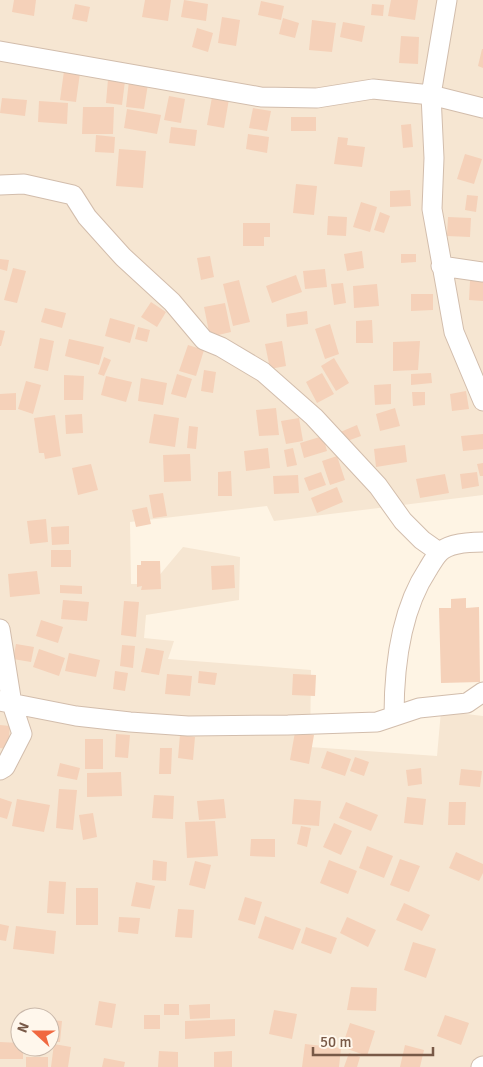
<svg xmlns="http://www.w3.org/2000/svg" width="483" height="1067" viewBox="0 0 483 1067" font-family="Signika,sans-serif">
  <style>
    .residential { fill: #f6e6d2; fill-rule: evenodd }
    .building { fill: #f5d1b9 }
    .lines { fill: none; stroke-linecap: round; stroke-linejoin: round }
    .minor-casing { stroke: #d2bdac; stroke-width: 21 }
    .minor { stroke: #fff; stroke-width: 19 }
  </style>
  <rect width="100%" height="100%" fill="#fef4e4"/>
  <path class="residential" d="M 0,0 L 483,0 L 483,495 L 274,521 L 267,506 L 130,522 L 131,584 L 152,584 L 183,547 L 240,557 L 239,600 L 146,615 L 144,638 L 174,641 L 168,659 L 311,670 L 310,747 L 437,756 L 441,711 L 483,716 L 483,1067 L 0,1067 ZM 20,1017 L 50,1017 L 50,1047 L 20,1047 Z"/>
  <path class="building" d="M 14,0 L 36,0 L 34,16 L 12,12 Z
    M 145,0 L 171,0 L 168,21 L 142,17 Z
    M 184,0 L 208,4 L 206,21 L 181,17 Z
    M 391,0 L 418,0 L 415,20 L 388,16 Z
    M 261,1 L 284,6 L 281,20 L 258,15 Z
    M 75,4 L 90,7 L 87,22 L 72,19 Z
    M 372,4 L 384,5 L 383,16 L 371,15 Z
    M 222,17 L 240,20 L 236,46 L 218,43 Z
    M 283,18 L 299,23 L 295,38 L 279,34 Z
    M 312,20 L 336,23 L 332,52 L 309,50 Z
    M 343,22 L 365,26 L 362,42 L 340,37 Z
    M 197,28 L 213,33 L 208,52 L 192,47 Z
    M 401,36 L 419,37 L 418,64 L 399,63 Z
    M 482,49 L 483,49 L 483,68 L 478,66 Z
    M 64,71 L 80,73 L 76,102 L 60,100 Z
    M 108,79 L 125,81 L 122,105 L 106,103 Z
    M 129,81 L 148,84 L 144,109 L 126,107 Z
    M 169,96 L 185,99 L 181,123 L 164,120 Z
    M 212,97 L 229,99 L 224,128 L 207,125 Z
    M 2,98 L 27,100 L 25,116 L 0,113 Z
    M 39,101 L 68,103 L 67,124 L 38,122 Z
    M 83,107 L 114,107 L 113,134 L 82,134 Z
    M 253,108 L 271,111 L 267,131 L 249,128 Z
    M 127,109 L 161,115 L 157,134 L 124,128 Z
    M 291,117 L 316,117 L 316,131 L 291,131 Z
    M 411,124 L 413,147 L 403,148 L 401,125 Z
    M 171,127 L 197,130 L 195,146 L 169,143 Z
    M 248,134 L 269,137 L 267,153 L 246,149 Z
    M 96,135 L 115,137 L 114,153 L 95,152 Z
    M 338,137 L 348,138 L 347,145 L 365,147 L 362,167 L 334,164 Z
    M 119,149 L 146,151 L 143,188 L 116,186 Z
    M 465,154 L 482,159 L 474,184 L 457,179 Z
    M 296,184 L 317,186 L 314,215 L 293,213 Z
    M 410,190 L 411,206 L 390,207 L 390,191 Z
    M 467,195 L 478,196 L 476,212 L 465,210 Z
    M 361,202 L 377,207 L 370,232 L 353,227 Z
    M 380,212 L 390,216 L 384,233 L 374,230 Z
    M 328,216 L 347,217 L 346,236 L 327,235 Z
    M 448,217 L 471,218 L 470,237 L 447,236 Z
    M 243,223 L 270,223 L 270,237 L 264,237 L 264,246 L 243,246 Z
    M 362,251 L 364,268 L 347,271 L 344,254 Z
    M 401,254 L 416,254 L 416,262 L 401,263 Z
    M 210,256 L 214,277 L 201,280 L 197,258 Z
    M 0,259 L 9,260 L 7,271 L 0,269 Z
    M 13,268 L 26,271 L 17,303 L 4,300 Z
    M 325,269 L 327,287 L 305,289 L 303,271 Z
    M 296,275 L 302,292 L 272,303 L 266,286 Z
    M 239,280 L 250,322 L 233,326 L 223,284 Z
    M 470,281 L 483,281 L 483,301 L 469,300 Z
    M 343,283 L 346,303 L 334,305 L 331,284 Z
    M 377,284 L 379,306 L 354,308 L 353,286 Z
    M 411,294 L 433,294 L 433,310 L 411,311 Z
    M 151,302 L 166,312 L 157,327 L 141,317 Z
    M 225,303 L 231,332 L 210,337 L 204,307 Z
    M 45,308 L 66,313 L 62,328 L 41,322 Z
    M 307,311 L 308,324 L 287,327 L 286,314 Z
    M 110,318 L 135,325 L 130,343 L 105,336 Z
    M 372,320 L 373,343 L 356,343 L 356,321 Z
    M 330,324 L 339,354 L 325,359 L 315,329 Z
    M 138,327 L 150,330 L 147,342 L 135,339 Z
    M 0,330 L 5,331 L 1,346 L 0,346 Z
    M 40,338 L 54,341 L 48,371 L 34,368 Z
    M 69,339 L 104,347 L 99,365 L 65,356 Z
    M 282,341 L 286,366 L 270,369 L 265,344 Z
    M 420,341 L 418,370 L 393,371 L 393,342 Z
    M 188,345 L 204,350 L 196,376 L 179,371 Z
    M 104,357 L 111,360 L 104,376 L 98,374 Z
    M 334,358 L 349,383 L 336,391 L 321,366 Z
    M 204,370 L 216,372 L 213,393 L 201,391 Z
    M 322,373 L 334,394 L 317,403 L 306,382 Z
    M 431,373 L 432,383 L 411,385 L 411,374 Z
    M 177,374 L 192,379 L 186,398 L 171,394 Z
    M 64,375 L 84,376 L 83,400 L 64,400 Z
    M 106,376 L 132,382 L 126,402 L 101,395 Z
    M 141,378 L 167,383 L 163,405 L 138,401 Z
    M 26,381 L 41,385 L 33,414 L 18,409 Z
    M 391,384 L 391,404 L 375,405 L 374,385 Z
    M 466,391 L 469,409 L 452,411 L 450,394 Z
    M 412,392 L 425,392 L 425,405 L 413,406 Z
    M 16,393 L 16,410 L 0,410 L 0,394 Z
    M 276,408 L 279,435 L 259,436 L 256,410 Z
    M 395,408 L 400,426 L 380,431 L 376,414 Z
    M 82,414 L 83,433 L 66,434 L 65,415 Z
    M 154,414 L 179,418 L 175,447 L 149,443 Z
    M 55,415 L 61,456 L 45,459 L 44,453 L 39,453 L 34,418 Z
    M 299,418 L 303,441 L 286,444 L 281,421 Z
    M 357,425 L 361,436 L 342,443 L 338,433 Z
    M 189,426 L 198,427 L 196,449 L 187,448 Z
    M 483,434 L 483,449 L 463,451 L 461,436 Z
    M 323,436 L 327,451 L 304,458 L 300,443 Z
    M 405,445 L 407,462 L 376,467 L 374,449 Z
    M 268,448 L 270,468 L 246,471 L 244,451 Z
    M 293,448 L 297,465 L 287,467 L 284,450 Z
    M 190,454 L 191,481 L 164,482 L 163,455 Z
    M 337,456 L 345,480 L 330,485 L 322,461 Z
    M 483,463 L 483,476 L 480,476 L 477,464 Z
    M 91,464 L 98,490 L 78,495 L 72,468 Z
    M 231,471 L 232,496 L 218,496 L 218,472 Z
    M 321,472 L 326,485 L 309,491 L 304,478 Z
    M 477,472 L 479,486 L 462,489 L 460,474 Z
    M 445,474 L 449,493 L 420,498 L 416,479 Z
    M 298,475 L 299,493 L 274,494 L 273,476 Z
    M 337,487 L 343,502 L 317,513 L 311,498 Z
    M 163,493 L 167,516 L 153,518 L 149,495 Z
    M 147,507 L 151,524 L 136,527 L 132,510 Z
    M 46,519 L 48,542 L 30,544 L 27,521 Z
    M 69,526 L 69,544 L 52,545 L 51,527 Z
    M 51,550 L 71,550 L 71,567 L 51,567 Z
    M 141,561 L 160,561 L 161,589 L 141,590 L 142,586 L 137,587 L 137,565 L 141,565 Z
    M 234,565 L 235,588 L 212,590 L 211,566 Z
    M 37,571 L 40,594 L 10,597 L 8,574 Z
    M 60,585 L 82,586 L 82,594 L 60,593 Z
    M 466,598 L 466,608 L 479,607 L 480,682 L 441,683 L 439,608 L 451,608 L 451,599 Z
    M 63,600 L 89,602 L 87,621 L 61,619 Z
    M 124,601 L 139,602 L 136,637 L 121,635 Z
    M 41,620 L 63,627 L 58,643 L 36,636 Z
    M 16,644 L 34,647 L 31,662 L 13,659 Z
    M 122,645 L 135,646 L 133,668 L 120,666 Z
    M 146,648 L 164,651 L 159,675 L 141,672 Z
    M 39,649 L 65,658 L 59,676 L 33,667 Z
    M 69,653 L 100,660 L 96,677 L 65,671 Z
    M 115,671 L 128,673 L 125,691 L 113,689 Z
    M 199,671 L 217,673 L 215,685 L 198,683 Z
    M 167,674 L 192,676 L 190,696 L 165,694 Z
    M 293,674 L 316,675 L 315,696 L 292,695 Z
    M 0,725 L 10,726 L 8,749 L 0,748 Z
    M 295,732 L 314,735 L 309,764 L 290,760 Z
    M 116,734 L 130,735 L 128,758 L 115,757 Z
    M 180,735 L 195,737 L 193,760 L 178,758 Z
    M 85,739 L 103,739 L 103,769 L 85,769 Z
    M 160,748 L 172,748 L 171,774 L 159,774 Z
    M 327,751 L 351,759 L 345,776 L 321,768 Z
    M 355,757 L 369,762 L 364,776 L 350,771 Z
    M 60,763 L 80,768 L 77,780 L 57,776 Z
    M 421,768 L 422,784 L 408,786 L 406,770 Z
    M 461,769 L 482,771 L 480,787 L 459,785 Z
    M 121,772 L 122,796 L 87,797 L 87,773 Z
    M 59,789 L 77,790 L 73,830 L 56,828 Z
    M 154,795 L 174,796 L 173,819 L 152,818 Z
    M 407,797 L 426,799 L 423,825 L 404,823 Z
    M 0,798 L 12,802 L 7,819 L 0,817 Z
    M 17,799 L 50,805 L 44,832 L 12,826 Z
    M 224,799 L 226,818 L 199,820 L 197,801 Z
    M 294,799 L 321,801 L 319,826 L 292,824 Z
    M 346,802 L 378,815 L 371,831 L 339,818 Z
    M 449,802 L 466,802 L 465,825 L 448,825 Z
    M 93,813 L 97,837 L 83,840 L 79,815 Z
    M 215,821 L 218,856 L 187,858 L 185,822 Z
    M 334,823 L 352,831 L 341,855 L 323,847 Z
    M 301,826 L 311,828 L 307,847 L 297,844 Z
    M 251,839 L 275,839 L 275,857 L 250,856 Z
    M 367,846 L 393,856 L 384,878 L 359,868 Z
    M 456,852 L 483,864 L 483,873 L 479,881 L 449,868 Z
    M 400,859 L 420,866 L 409,892 L 390,885 Z
    M 153,860 L 167,862 L 166,881 L 152,880 Z
    M 329,860 L 357,871 L 348,894 L 320,883 Z
    M 195,861 L 211,865 L 205,889 L 189,885 Z
    M 49,881 L 66,882 L 64,914 L 47,913 Z
    M 136,882 L 155,886 L 150,909 L 131,906 Z
    M 76,888 L 98,888 L 98,925 L 76,925 Z
    M 245,897 L 262,902 L 255,925 L 238,920 Z
    M 404,903 L 430,915 L 422,931 L 396,920 Z
    M 178,909 L 194,910 L 192,938 L 175,937 Z
    M 265,916 L 301,929 L 293,950 L 258,938 Z
    M 119,917 L 140,918 L 138,934 L 118,932 Z
    M 347,917 L 376,930 L 368,947 L 340,933 Z
    M 0,924 L 9,926 L 6,941 L 0,940 Z
    M 16,926 L 56,931 L 54,954 L 13,949 Z
    M 306,927 L 337,938 L 331,954 L 301,943 Z
    M 413,942 L 436,949 L 426,978 L 404,970 Z
    M 351,987 L 377,988 L 376,1011 L 347,1010 Z
    M 99,1001 L 116,1004 L 112,1028 L 95,1025 Z
    M 164,1004 L 179,1004 L 179,1015 L 164,1015 Z
    M 210,1004 L 210,1018 L 190,1019 L 189,1005 Z
    M 274,1010 L 297,1014 L 292,1039 L 269,1034 Z
    M 144,1015 L 160,1015 L 160,1029 L 144,1029 Z
    M 445,1015 L 469,1023 L 461,1045 L 437,1036 Z
    M 235,1019 L 235,1036 L 185,1039 L 185,1021 Z
    M 50,1020 L 62,1021 L 60,1042 L 50,1042 Z
    M 350,1023 L 375,1031 L 367,1056 L 342,1047 Z
    M 0,1042 L 20,1043 L 20,1047 L 23,1047 L 23,1059 L 0,1059 Z
    M 54,1044 L 71,1047 L 68,1067 L 51,1067 Z
    M 305,1044 L 341,1048 L 339,1067 L 302,1067 Z
    M 405,1045 L 424,1050 L 420,1067 L 400,1067 Z
    M 159,1051 L 178,1052 L 178,1067 L 158,1067 Z
    M 232,1051 L 232,1067 L 214,1067 L 214,1052 Z
    M 349,1053 L 360,1057 L 357,1067 L 344,1067 Z
    M 26,1057 L 48,1057 L 48,1067 L 26,1067 Z
    M 104,1058 L 125,1062 L 124,1067 L 102,1067 Z"/>
  <g class="lines">
    <defs>
      <path id="minor" d="M 447,0 L 431,95 L 434,158 L 432,209 L 454,332 L 483,401
        M 0,51 L 261,97 L 317,98 L 373,89 L 431,95 L 483,108
        M 0,185 L 24,184 L 73,195 L 87,217 L 123,257 L 172,302 L 204,340 L 221,347 L 263,372 L 314,417 L 378,486 L 403,521 L 422,540 L 439,552
        M 441,266 L 483,272
        M 0,629 L 12,704 L 22,734 L 5,767 L 0,770
        M 0,701 L 76,716 L 130,722 L 188,726 L 288,725 L 377,722 L 419,708 L 467,703 L 483,692
        M 394,716 C 394,667 400,611 428,569 C 431,564 435,557 439,553 C 448,543 470,542 483,542
        M 481,1067 L 483,1066"/>
    </defs>
    <use href="#minor" class="minor-casing"/>
    <use href="#minor" class="minor"/>
  </g>
  <g transform="translate(35 1032) rotate(291)"><circle r="24" fill="#fff7ec" stroke="#c9b8aa"/>
  <path d="M0-4L9 19L0 12L-9 19Z" fill="#f06840"/>
  <text y="-8" font-size="14" font-weight="bold" text-anchor="middle" fill="#785947">N</text>
  </g>
  <path d="M313 1047v8h120v-8" fill="none" stroke="#785947" stroke-width="2.5"/>
  <text x="320" y="1047" font-size="15" fill="#785947" stroke="#fff7ec" stroke-width="4" paint-order="stroke">50 m</text>
</svg>
